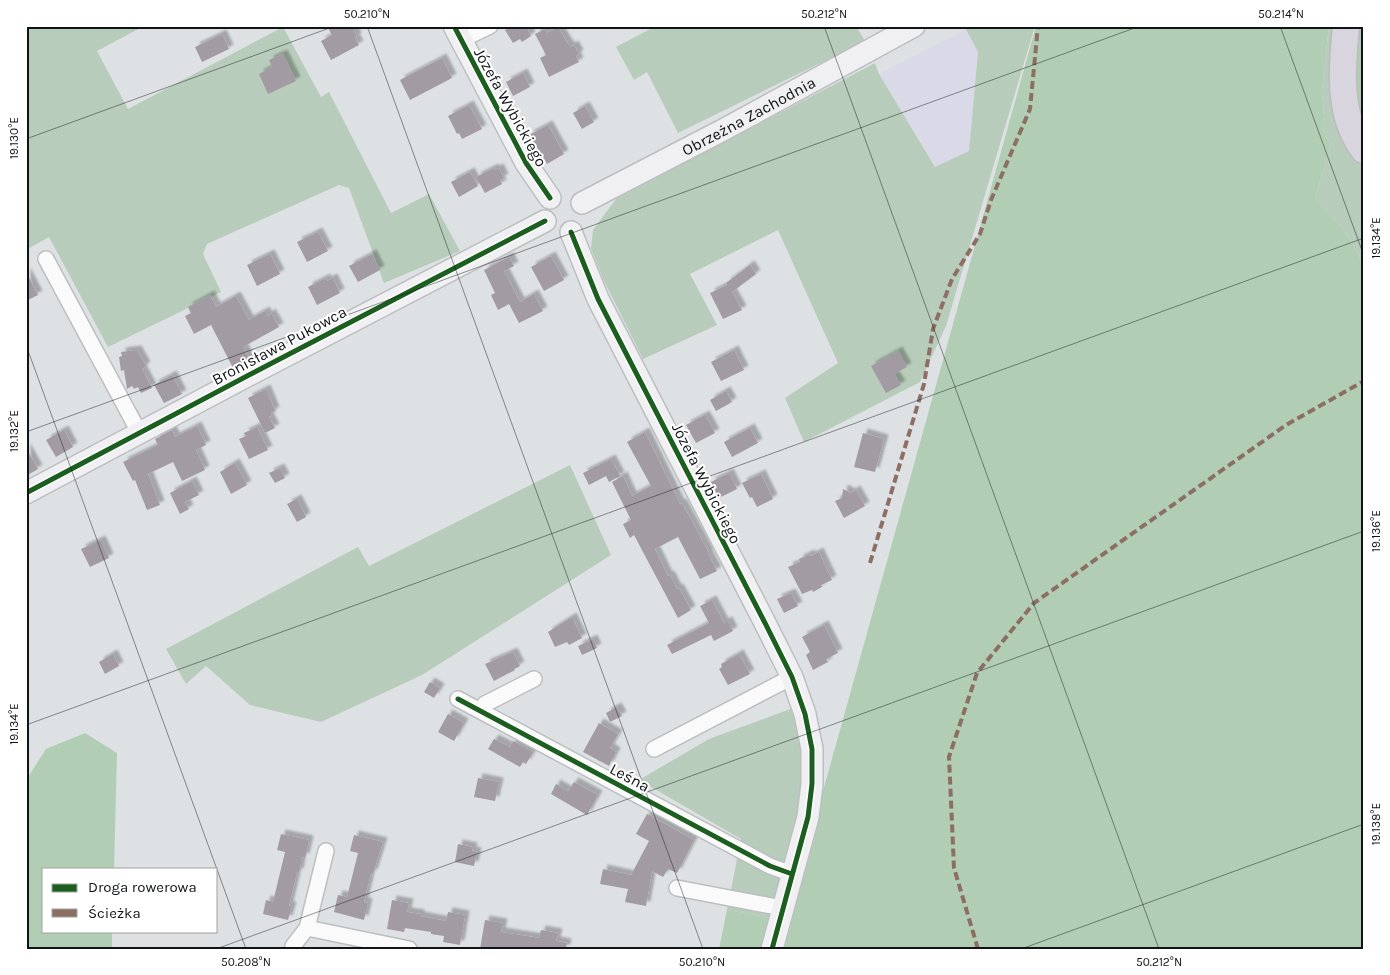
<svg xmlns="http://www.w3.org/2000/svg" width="1390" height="975" viewBox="0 0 1390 975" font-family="Karla,sans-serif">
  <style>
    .commercial { fill: #dad9e7 }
    .green { fill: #b7ccba }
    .forest { fill: #b1ceb5 }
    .building { fill: #a39ba4; filter: url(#shadow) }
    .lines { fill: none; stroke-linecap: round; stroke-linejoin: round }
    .street-casing { stroke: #bcbfc1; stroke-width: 18 }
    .secondary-casing { stroke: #bcbfc1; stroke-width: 24 }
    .highway-casing { stroke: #babdbe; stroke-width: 29 }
    .street { stroke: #fafafb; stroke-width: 15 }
    .secondary { stroke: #f0eff2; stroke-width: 21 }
    .highway { stroke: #d8d5de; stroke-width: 26 }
    .quiet { stroke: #8d6e63; stroke-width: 4; stroke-dasharray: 8 4; stroke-linecap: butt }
    .cycleway-casing { stroke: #fff; stroke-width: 8 }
    .cycleway { stroke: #1b5e20; stroke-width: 5 }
    .ticks { fill: none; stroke: #111416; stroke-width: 1; stroke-opacity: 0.45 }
    .labels { text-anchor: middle; stroke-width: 4; stroke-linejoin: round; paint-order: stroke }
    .street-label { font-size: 16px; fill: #111416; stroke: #fff }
    .neatline { fill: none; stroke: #111416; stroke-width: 2 }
    .ticks-label { font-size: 12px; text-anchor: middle; fill: #111416 }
  </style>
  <defs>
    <filter id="shadow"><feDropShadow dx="4.5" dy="-4.5" stdDeviation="1" flood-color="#0004"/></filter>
  </defs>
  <rect width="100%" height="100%" fill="#dee1e4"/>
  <path class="commercial" d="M 965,30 L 978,52 L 969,151 L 936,167 L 879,74 Z"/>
  <path class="green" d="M 26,26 L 144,26 L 97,51 L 128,109 L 283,27 L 321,97 L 329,92 L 391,213 L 429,194 L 460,251 L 384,283 L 349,188 L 339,185 L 207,244 L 203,254 L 221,292 L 108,347 L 49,237 L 26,250 Z
    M 656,26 L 856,26 L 865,41 L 678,133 L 647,72 L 634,80 L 616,47 Z
    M 964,26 L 1035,26 L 946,326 L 920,382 L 804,442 L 785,398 L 838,363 L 778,230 L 690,274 L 717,325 L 643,359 L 604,281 L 591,248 L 593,230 L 616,199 L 875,63 L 879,74 L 935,167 L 969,151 L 978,52 Z
    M 1329,26 L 1340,26 L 1364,159 L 1364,264 L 1343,229 L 1315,198 L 1331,145 L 1322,127 L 1324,117 L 1322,90 Z
    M 570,465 L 611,555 L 422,675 L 321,722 L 250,705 L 206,666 L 186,684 L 166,649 L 358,547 L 369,566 Z
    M 796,707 L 804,751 L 802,801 L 772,918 L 727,910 L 741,839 L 639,780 L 709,739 Z"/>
  <path class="forest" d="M 1036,26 L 1329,26 L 1322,90 L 1324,117 L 1322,127 L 1331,145 L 1315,198 L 1343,229 L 1364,264 L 1364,949 L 779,949 Z
    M 1358,26 L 1364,26 L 1364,128 L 1360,122 L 1353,66 Z
    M 85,733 L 117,753 L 114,869 L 44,869 L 44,931 L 112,931 L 112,949 L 29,949 L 26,911 L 26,780 L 46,749 Z
    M 727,910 L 772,918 L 764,949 L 719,949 Z"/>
  <path class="building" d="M 327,26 L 352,26 L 357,37 L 355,38 L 359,45 L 331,60 L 321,41 L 332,35 Z
    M 512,26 L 526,26 L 531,36 L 522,42 L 520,39 L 513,43 L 505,30 Z
    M 558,27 L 568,44 L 571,47 L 574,45 L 579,54 L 576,56 L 579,62 L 549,77 L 540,58 L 546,55 L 535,34 L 545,29 L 547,33 Z
    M 222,34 L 229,49 L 202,62 L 195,47 Z
    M 283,54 L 296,81 L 268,94 L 259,74 L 272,67 L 269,60 Z
    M 442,58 L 452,78 L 410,100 L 400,80 Z
    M 523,73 L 530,87 L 513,96 L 506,82 Z
    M 469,105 L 482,129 L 462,139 L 459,133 L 457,134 L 448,116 Z
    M 585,106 L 594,122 L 582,129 L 573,113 Z
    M 548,125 L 564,154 L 547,164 L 529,135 Z
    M 494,168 L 495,170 L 499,168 L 504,178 L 500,180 L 502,184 L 485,193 L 476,177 Z
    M 470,172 L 478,186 L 459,197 L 451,182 Z
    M 318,232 L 328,251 L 307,262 L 297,242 Z
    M 270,254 L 280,274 L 257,286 L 247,265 Z
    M 372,254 L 380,270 L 358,282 L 349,266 Z
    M 551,256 L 564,280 L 544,291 L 531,267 Z
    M 509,257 L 514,266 L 504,271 L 520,302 L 534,294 L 543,311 L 519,323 L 509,304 L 498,310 L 491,295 L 495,293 L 484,270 Z
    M 750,265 L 756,274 L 732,292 L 742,310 L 723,319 L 710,293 L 727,285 L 726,283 Z
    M 26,272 L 38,295 L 26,301 Z
    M 326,278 L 327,281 L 333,278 L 340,293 L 317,305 L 308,287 Z
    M 210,295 L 216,307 L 236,296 L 249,320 L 265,311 L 268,316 L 271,313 L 279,327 L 243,347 L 250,360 L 233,368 L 211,325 L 194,334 L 185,316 L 191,313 L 188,307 Z
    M 137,350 L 146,366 L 142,369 L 152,388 L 141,393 L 138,387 L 134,389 L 132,386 L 127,389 L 124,370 L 121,371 L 119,357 L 122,356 L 121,352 Z
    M 734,350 L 744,370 L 721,381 L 711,362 Z
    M 898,351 L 907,367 L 894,374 L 901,385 L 886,393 L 871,366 Z
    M 172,375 L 182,394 L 164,403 L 154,385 Z
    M 266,389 L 275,411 L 271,413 L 272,415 L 269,417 L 275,428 L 265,433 L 248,398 Z
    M 726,391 L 732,402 L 716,411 L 710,400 Z
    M 705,415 L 715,433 L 696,443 L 686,425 Z
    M 197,426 L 206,445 L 196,450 L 205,470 L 182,481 L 173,462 L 148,474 L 160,505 L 147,510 L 135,480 L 133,481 L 123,462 L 158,445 L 155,439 L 172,430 L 175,437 Z
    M 257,427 L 268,450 L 249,459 L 239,439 L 246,436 L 244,433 Z
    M 750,428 L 758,443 L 732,457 L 724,442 Z
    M 64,430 L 73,447 L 56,457 L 46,440 Z
    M 645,432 L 680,504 L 682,503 L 709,553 L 708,554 L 717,571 L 700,579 L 678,537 L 655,549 L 668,576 L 670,575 L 677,589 L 679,588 L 691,610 L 678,618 L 634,535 L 630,538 L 623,524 L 631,520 L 612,482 L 623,476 L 632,496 L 651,486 L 627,442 Z
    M 863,433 L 884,439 L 875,472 L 854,467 Z
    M 26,448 L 38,469 L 26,476 Z
    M 611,459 L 620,476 L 609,482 L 606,476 L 589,485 L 583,473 Z
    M 235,463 L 247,485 L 231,494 L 220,472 Z
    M 280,468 L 285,478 L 275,483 L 269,473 Z
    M 729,473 L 737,489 L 719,498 L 711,482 Z
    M 761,474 L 773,499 L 757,507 L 752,497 L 750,498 L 742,483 Z
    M 192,481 L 199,495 L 185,502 L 189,509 L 180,514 L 170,493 Z
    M 843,489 L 851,493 L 856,490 L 865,506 L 844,518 L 835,501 L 842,498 Z
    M 297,499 L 306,517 L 297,522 L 287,504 Z
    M 101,540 L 109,558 L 90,567 L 81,549 Z
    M 819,552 L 832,580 L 821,585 L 822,587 L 813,592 L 812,590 L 802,594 L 788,567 L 800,562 L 799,559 L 810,554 L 811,556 Z
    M 791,593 L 798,606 L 784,613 L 777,599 Z
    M 712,600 L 724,623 L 728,621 L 733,631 L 714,641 L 711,635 L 672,654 L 667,645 L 709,623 L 700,606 Z
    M 572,617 L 582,638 L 569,645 L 567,642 L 555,647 L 548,632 Z
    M 824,625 L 838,653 L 826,659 L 828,662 L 813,670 L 806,655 L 810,652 L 802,637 Z
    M 593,639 L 597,648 L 582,655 L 578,646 Z
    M 513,652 L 520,666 L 514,669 L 515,670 L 494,681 L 485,664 Z
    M 113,654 L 119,666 L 105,674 L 99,662 Z
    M 739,654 L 750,674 L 728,685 L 719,669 L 722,667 L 721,664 Z
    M 430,682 L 440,688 L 434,698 L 424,692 Z
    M 617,707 L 622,716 L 610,722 L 606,713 Z
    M 448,714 L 464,723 L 454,741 L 438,732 Z
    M 599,723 L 618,734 L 610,748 L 616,752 L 609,766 L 583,752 Z
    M 494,739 L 510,747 L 513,741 L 533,752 L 526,764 L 523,762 L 520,767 L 488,749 Z
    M 478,778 L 499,782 L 495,801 L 474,797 Z
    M 574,782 L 598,795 L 587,815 L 551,794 L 556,784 L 568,791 Z
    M 647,814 L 694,840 L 677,873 L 668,869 L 663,877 L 652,871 L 646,906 L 625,902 L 628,889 L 600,884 L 603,869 L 631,875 L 649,841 L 636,834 Z
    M 281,834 L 309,840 L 305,858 L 302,857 L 299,873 L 297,872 L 289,906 L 292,906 L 288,920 L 263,914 L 266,900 L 273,902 L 285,852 L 277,850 Z
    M 354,835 L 383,842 L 373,874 L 371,873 L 364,902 L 368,903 L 364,920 L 334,912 L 338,895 L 347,897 L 358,853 L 350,851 Z
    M 458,844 L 473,847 L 472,851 L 477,852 L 474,866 L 455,862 Z
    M 392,900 L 409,903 L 407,912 L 420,914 L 420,916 L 446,921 L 448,912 L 465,915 L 460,945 L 443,942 L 444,936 L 431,934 L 431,932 L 405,928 L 404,932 L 387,929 Z
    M 485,920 L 503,923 L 501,932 L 539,938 L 541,930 L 558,933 L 556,941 L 567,943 L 566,949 L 480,949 Z"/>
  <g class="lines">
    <defs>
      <path id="street" d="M 461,40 L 490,26
        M 46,259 L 140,434
        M 458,699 L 770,866 L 792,874
        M 480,710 L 485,704 L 534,679
        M 654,749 L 792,677
        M 677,888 L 782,908
        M 307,928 L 409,949
        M 293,949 L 293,946 L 307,928 L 326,851"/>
      <g id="secondary">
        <path d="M 454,26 L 526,163 L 550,198"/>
        <path id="s1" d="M 582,203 L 723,130 L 914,26"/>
        <path d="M 571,232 L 598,299 L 764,621 L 792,677 L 805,714 L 812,749 L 812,784 L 808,817 L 772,949"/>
        <path d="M 26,493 L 249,375 L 545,221"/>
      </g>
      <path id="highway" d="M 1346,26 C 1342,67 1337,115 1364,150"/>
    </defs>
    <use href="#street" class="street-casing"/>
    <use href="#secondary" class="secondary-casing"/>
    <use href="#highway" class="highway-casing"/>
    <use href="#street" class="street"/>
    <use href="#secondary" class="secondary"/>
    <use href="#highway" class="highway"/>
    <path class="quiet" d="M 870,563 L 924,384 L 933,329 L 952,279 L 980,234 L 991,200 L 1030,109 L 1038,26
      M 978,949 L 954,868 L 949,757 L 977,673 L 1034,603 L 1286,425 L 1364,381"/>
    <defs>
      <path id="cycleway" d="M 454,26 L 526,163 L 550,198
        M 571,232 L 598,299 L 764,621 L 792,677 L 805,714 L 812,749 L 812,784 L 808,817 L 772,949
        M 26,493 L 249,375 L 545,221
        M 458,699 L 770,866 L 792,874"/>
    </defs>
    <use href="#cycleway" class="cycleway-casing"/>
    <use href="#cycleway" class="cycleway"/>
  </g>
  <path class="ticks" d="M 367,26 L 703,949M 824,26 L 1159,949M 1280,26 L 1364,256M 26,139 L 335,26M 26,345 L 246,949M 26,432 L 1140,26M 26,725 L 1364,238M 216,949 L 1364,531M 1021,949 L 1364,824"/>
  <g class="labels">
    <g class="street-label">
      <text transform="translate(511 107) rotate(61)" y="6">Józefa Wybickiego</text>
      <text dy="6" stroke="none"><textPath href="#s1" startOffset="188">Obrzeżna Zachodnia</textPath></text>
      <text transform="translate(279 345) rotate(-28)" y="6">Bronisława Pukowca</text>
      <text transform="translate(707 483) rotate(63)" y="6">Józefa Wybickiego</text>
      <text transform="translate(630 777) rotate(28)" y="6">Leśna</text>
    </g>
  </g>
  <rect width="1390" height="975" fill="none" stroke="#ffffff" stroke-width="55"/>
  <rect x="42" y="868" width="175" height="65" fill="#ffffff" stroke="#a0a1a2"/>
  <rect x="52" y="884" width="25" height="8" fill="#1b5e20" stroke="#a0a1a2"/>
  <text x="88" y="892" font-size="15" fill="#111416">Droga rowerowa</text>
  <rect x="52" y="909" width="25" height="8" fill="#8d6e63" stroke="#a0a1a2"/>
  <text x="88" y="918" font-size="15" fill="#111416">Ścieżka</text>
  <rect x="28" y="28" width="1334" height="920" class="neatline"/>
  <g class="ticks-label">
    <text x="367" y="18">50.210°N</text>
    <text x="824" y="18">50.212°N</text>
    <text x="1281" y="18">50.214°N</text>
    <text transform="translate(14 138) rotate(-90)" y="4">19.130°E</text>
    <text transform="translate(1376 238) rotate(-90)" y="4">19.134°E</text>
    <text transform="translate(14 431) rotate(-90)" y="4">19.132°E</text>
    <text transform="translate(1376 531) rotate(-90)" y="4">19.136°E</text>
    <text transform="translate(14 724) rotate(-90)" y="4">19.134°E</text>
    <text transform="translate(1376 824) rotate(-90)" y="4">19.138°E</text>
    <text x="246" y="966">50.208°N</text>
    <text x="702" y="966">50.210°N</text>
    <text x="1159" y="966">50.212°N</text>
  </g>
</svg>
